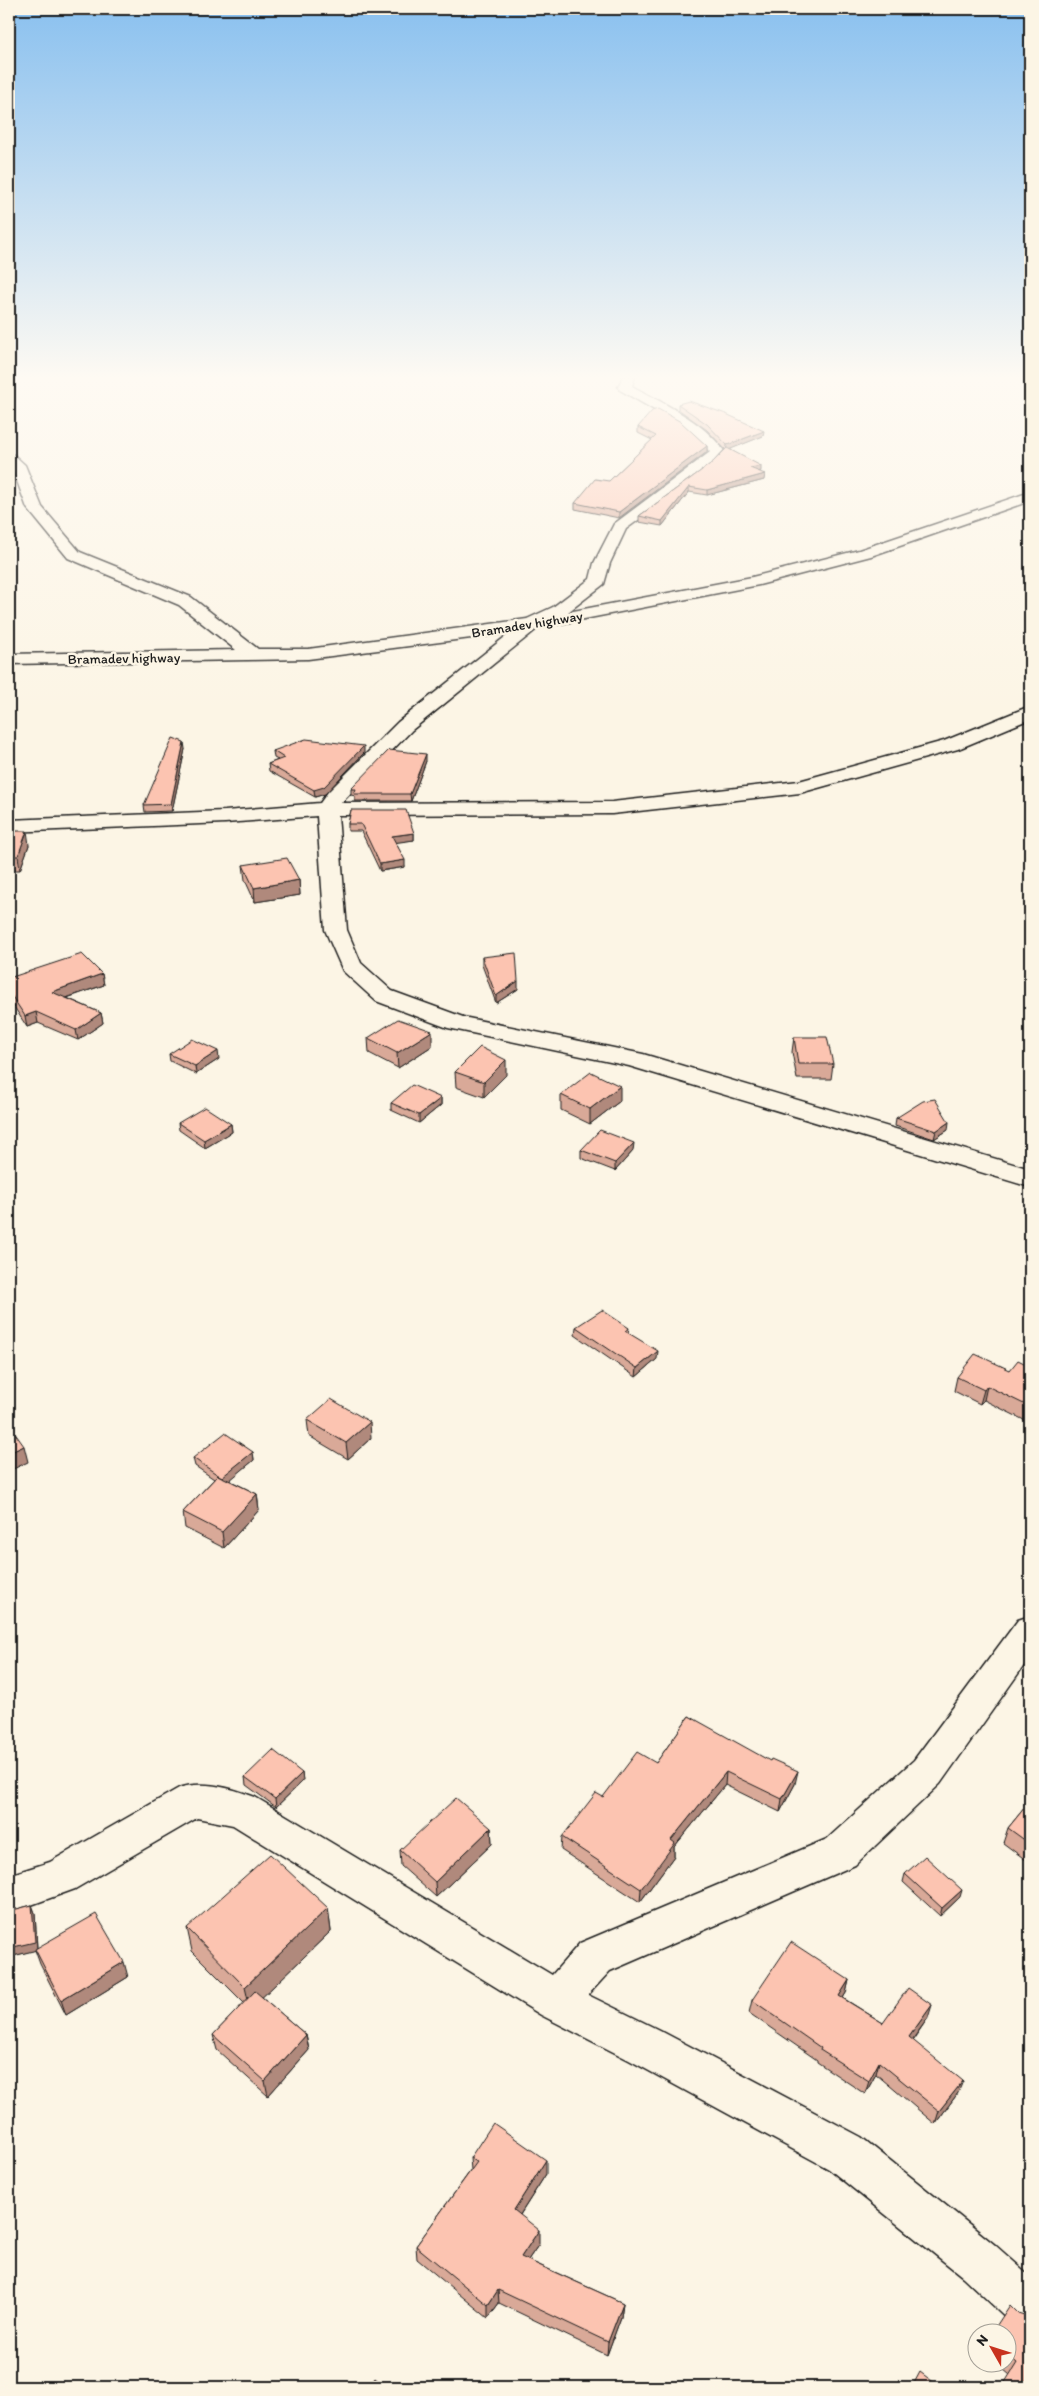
<svg xmlns="http://www.w3.org/2000/svg" width="1039" height="2396" viewBox="0 0 1039 2396" font-family="Itim,sans-serif">
  <style>
    .lines { fill: none; stroke-linecap: round; stroke-linejoin: round }
    .minor-casing { stroke: #1c1c1c; stroke-width: 3 }
    .minor { fill: #fcf5e5; fill-rule: evenodd }
    .wall { fill: #d9a998; stroke: #1c1c1c }
    .shaded-wall { fill: #b0897c; stroke: #1c1c1c }
    .building { fill: #fcc4b1; stroke: #1c1c1c }
    .labels { text-anchor: middle; stroke-width: 5; stroke-linejoin: round; paint-order: stroke }
    .far-street-label { font-size: 14px; fill: #1c1c1c; stroke: #fcf5e5 }
  </style>
  <rect width="100%" height="100%" fill="#fcf5e5"/>
  <filter id="ink" filterUnits="userSpaceOnUse"><feTurbulence type="fractalNoise" baseFrequency=".02" numOctaves="2"/><feDisplacementMap in="SourceGraphic" scale="10" xChannelSelector="R" yChannelSelector="G"/><feConvolveMatrix kernelMatrix="1 2 1 2 8 2 1 2 1" color-interpolation-filters="sRGB"/></filter>
  <g filter="url(#ink)">
    <g class="lines">
      <defs>
        <path id="minor" d="M 623,376 L 635,376 L 632,386 C 665,405 702,420 725,452 L 712,466 L 626,529 L 610,563 L 604,584 L 568,612 L 752,577 L 859,550 L 1030,492 L 1030,501 L 871,556 L 759,585 L 538,628 L 412,730 L 341,803 L 612,802 L 799,781 L 944,741 L 1030,706 L 1030,719 L 958,749 L 800,793 L 612,814 L 338,815 L 347,930 L 361,963 L 392,991 L 463,1017 L 643,1054 L 1030,1169 L 1030,1187 L 629,1066 L 448,1028 L 376,1001 L 343,971 L 325,930 L 317,816 L 225,823 L 9,832 L 9,820 L 225,811 L 320,803 L 328,792 L 398,722 L 510,633 L 308,659 L 9,664 L 9,654 L 236,650 L 179,605 L 68,558 L 27,508 L 13,470 L 9,465 L 9,454 L 14,455 L 25,465 L 42,507 L 80,552 L 191,597 L 258,649 L 308,649 L 527,619 L 553,607 L 590,579 L 594,563 L 614,524 L 710,452 L 682,426 L 620,390 L 618,387 Z
          M 1030,1616 L 1030,1657 L 940,1784 L 855,1865 L 610,1971 L 588,1995 L 659,2030 L 861,2137 L 995,2245 L 1030,2276 L 1030,2331 L 1013,2324 L 963,2277 L 829,2169 L 629,2060 L 541,2015 L 233,1825 L 197,1818 L 75,1889 L 9,1913 L 9,1875 L 50,1862 L 179,1788 C 202,1780 232,1788 255,1797 L 552,1975 L 580,1943 L 827,1839 L 914,1760 L 1018,1620 Z"/>
      </defs>
      <use href="#minor" class="minor-casing"/>
      <use href="#minor" class="minor"/>
    </g>
    <path class="wall" d="M 678,404 L 763,436 L 730,449 L 761,471 L 759,472 L 764,480 L 707,495 L 689,492 L 662,526 L 639,522 L 639,516 L 713,462 L 725,449 L 707,430 L 678,409 Z
      M 638,427 L 707,446 L 707,452 L 619,518 L 575,509 L 575,503 L 609,481 L 652,440 L 638,433 Z
      M 185,749 L 172,811 L 145,812 L 144,805 Z
      M 273,751 L 364,753 L 325,794 L 315,797 L 269,771 L 268,764 L 278,760 L 274,758 Z
      M 426,761 L 411,801 L 355,801 L 355,796 L 351,795 L 351,789 Z
      M 351,810 L 414,833 L 414,840 L 396,842 L 405,867 L 380,871 L 361,831 L 348,831 L 348,824 Z
      M 9,831 L 29,845 L 20,870 L 9,870 Z
      M 243,865 L 299,880 L 300,895 L 255,902 L 245,880 Z
      M 482,957 L 518,989 L 496,1003 L 482,965 Z
      M 102,974 L 104,985 L 67,998 L 101,1013 L 103,1023 L 78,1040 L 38,1023 L 27,1027 L 9,999 L 9,978 Z
      M 794,1037 L 833,1064 L 831,1079 L 797,1079 L 792,1052 Z
      M 368,1038 L 432,1046 L 398,1068 L 369,1053 Z
      M 169,1054 L 219,1059 L 196,1074 L 170,1061 Z
      M 455,1072 L 506,1075 L 484,1097 L 456,1087 Z
      M 561,1095 L 620,1101 L 590,1124 L 561,1110 Z
      M 441,1098 L 441,1105 L 419,1123 L 391,1110 L 391,1103 Z
      M 896,1118 L 948,1130 L 934,1139 L 895,1126 Z
      M 178,1123 L 231,1124 L 232,1132 L 205,1148 L 179,1130 Z
      M 581,1150 L 633,1151 L 615,1171 L 581,1158 Z
      M 576,1327 L 629,1328 L 628,1333 L 657,1359 L 636,1377 L 575,1335 Z
      M 1030,1366 L 1030,1423 L 984,1400 L 980,1404 L 954,1391 L 957,1377 L 1010,1370 Z
      M 307,1420 L 371,1438 L 348,1459 L 309,1436 Z
      M 253,1452 L 254,1460 L 229,1480 L 257,1494 L 259,1510 L 224,1548 L 185,1528 L 183,1512 L 214,1479 L 195,1466 L 193,1458 Z
      M 689,1716 L 795,1784 L 780,1812 L 725,1785 L 674,1847 L 674,1856 L 640,1902 L 561,1850 L 562,1837 L 603,1797 L 656,1763 Z
      M 302,1773 L 303,1781 L 276,1807 L 246,1785 L 245,1777 Z
      M 1030,1801 L 1030,1863 L 1003,1843 L 1008,1828 Z
      M 491,1828 L 492,1844 L 436,1897 L 401,1866 L 400,1850 Z
      M 905,1874 L 960,1897 L 940,1916 L 903,1882 Z
      M 32,1905 L 35,1913 L 37,1948 L 128,1977 L 66,2015 L 40,1964 L 35,1950 L 9,1957 L 9,1911 Z
      M 328,1908 L 331,1931 L 262,1997 L 306,2035 L 309,2050 L 268,2096 L 217,2050 L 213,2035 L 244,2003 L 192,1951 L 187,1928 Z
      M 849,1980 L 846,1993 L 843,1998 L 883,2023 L 928,2018 L 913,2040 L 958,2093 L 935,2124 L 876,2074 L 865,2094 L 817,2062 L 817,2060 L 749,2013 L 752,2000 Z
      M 470,2158 L 546,2174 L 520,2215 L 539,2244 L 528,2260 L 623,2303 L 621,2317 L 607,2355 L 499,2303 L 488,2318 L 417,2259 L 416,2246 L 471,2170 Z
      M 1018,2313 L 1030,2387 L 1010,2375 L 997,2364 L 1006,2364 L 1006,2334 Z"/>
    <path class="shaded-wall" d="M 764,431 L 763,436 L 726,451 L 727,445 Z
      M 707,446 L 707,452 L 619,518 L 619,512 Z
      M 761,466 L 761,471 L 750,474 L 750,468 Z
      M 765,474 L 764,480 L 707,495 L 707,490 Z
      M 689,487 L 689,492 L 662,526 L 662,521 Z
      M 184,742 L 185,749 L 172,811 L 171,804 Z
      M 364,746 L 364,753 L 325,794 L 315,797 L 314,790 Z
      M 426,754 L 426,761 L 411,801 L 410,794 Z
      M 27,831 L 29,845 L 20,870 L 18,856 Z
      M 414,833 L 414,840 L 393,843 L 392,836 Z
      M 405,860 L 405,867 L 380,871 L 380,864 Z
      M 299,880 L 300,895 L 255,902 L 254,888 Z
      M 102,974 L 104,985 L 54,1002 L 52,992 Z
      M 518,981 L 518,989 L 496,1003 L 496,996 Z
      M 36,1012 L 38,1023 L 27,1027 L 25,1016 Z
      M 101,1013 L 103,1023 L 78,1040 L 76,1030 Z
      M 432,1031 L 432,1046 L 398,1068 L 397,1053 Z
      M 218,1051 L 219,1059 L 196,1074 L 195,1066 Z
      M 506,1060 L 506,1075 L 484,1097 L 484,1082 Z
      M 620,1086 L 620,1101 L 590,1124 L 590,1109 Z
      M 441,1098 L 441,1105 L 419,1123 L 419,1115 Z
      M 949,1122 L 948,1130 L 934,1139 L 936,1131 Z
      M 231,1124 L 232,1132 L 205,1148 L 204,1140 Z
      M 634,1143 L 633,1151 L 615,1171 L 615,1163 Z
      M 658,1351 L 657,1359 L 636,1377 L 637,1368 Z
      M 987,1386 L 984,1400 L 980,1404 L 984,1390 Z
      M 370,1422 L 371,1438 L 348,1459 L 346,1443 Z
      M 24,1446 L 28,1462 L 9,1471 L 9,1453 Z
      M 253,1452 L 254,1460 L 223,1486 L 221,1477 Z
      M 257,1494 L 259,1510 L 224,1548 L 222,1532 Z
      M 798,1771 L 795,1784 L 780,1812 L 782,1799 Z
      M 726,1772 L 725,1785 L 674,1847 L 674,1856 L 640,1902 L 641,1889 L 671,1840 Z
      M 302,1773 L 303,1781 L 276,1807 L 275,1799 Z
      M 491,1828 L 492,1844 L 436,1897 L 435,1882 Z
      M 962,1890 L 960,1897 L 940,1916 L 942,1908 Z
      M 32,1905 L 35,1913 L 37,1950 L 9,1957 L 9,1948 Z
      M 328,1908 L 331,1931 L 250,2009 L 245,1987 Z
      M 124,1962 L 128,1977 L 66,2015 L 61,2000 Z
      M 849,1980 L 846,1993 L 836,2009 L 839,1996 Z
      M 932,2005 L 928,2018 L 905,2050 L 909,2037 Z
      M 306,2035 L 309,2050 L 268,2096 L 265,2081 Z
      M 879,2062 L 876,2074 L 865,2094 L 869,2081 Z
      M 963,2081 L 958,2093 L 935,2124 L 939,2111 Z
      M 546,2160 L 546,2174 L 514,2224 L 514,2210 Z
      M 539,2230 L 539,2244 L 521,2270 L 521,2257 Z
      M 498,2290 L 499,2303 L 488,2318 L 488,2305 Z
      M 623,2303 L 621,2317 L 607,2355 L 608,2342 Z"/>
    <path class="building" d="M 689,401 L 726,414 L 764,431 L 727,445 L 707,424 L 678,404 Z
      M 658,409 L 681,422 L 707,446 L 619,512 L 575,503 L 595,479 L 609,481 L 656,436 L 638,427 L 652,411 Z
      M 727,448 L 761,466 L 750,468 L 765,474 L 707,490 L 689,487 L 662,521 L 639,516 L 713,462 Z
      M 173,738 L 184,742 L 171,804 L 144,805 Z
      M 306,739 L 364,746 L 324,787 L 314,790 L 268,764 L 284,758 L 273,751 Z
      M 389,750 L 426,754 L 410,794 L 354,794 L 356,789 L 351,789 Z
      M 351,810 L 406,810 L 414,833 L 392,836 L 405,860 L 380,864 L 361,824 L 348,824 Z
      M 9,831 L 27,831 L 18,856 L 9,856 Z
      M 287,858 L 299,880 L 254,888 L 243,865 Z
      M 516,953 L 518,981 L 496,996 L 482,957 Z
      M 82,954 L 102,974 L 52,992 L 101,1013 L 76,1030 L 36,1012 L 25,1016 L 9,992 L 9,978 Z
      M 398,1019 L 432,1031 L 397,1053 L 368,1038 Z
      M 794,1037 L 827,1037 L 833,1064 L 798,1064 Z
      M 192,1039 L 218,1051 L 195,1066 L 169,1054 Z
      M 480,1047 L 506,1060 L 484,1082 L 455,1072 Z
      M 591,1072 L 620,1086 L 590,1109 L 561,1095 Z
      M 412,1085 L 441,1098 L 419,1115 L 391,1103 Z
      M 935,1099 L 949,1122 L 936,1131 L 896,1118 L 923,1101 Z
      M 205,1107 L 231,1124 L 204,1140 L 178,1123 Z
      M 600,1130 L 634,1143 L 615,1163 L 581,1150 Z
      M 602,1310 L 629,1328 L 625,1331 L 658,1351 L 637,1368 L 576,1327 Z
      M 975,1354 L 1010,1370 L 1018,1360 L 1030,1366 L 1030,1407 L 987,1386 L 984,1390 L 957,1377 Z
      M 331,1399 L 370,1422 L 346,1443 L 307,1420 Z
      M 9,1425 L 24,1446 L 9,1453 Z
      M 225,1433 L 253,1452 L 222,1477 L 218,1475 L 193,1458 Z
      M 218,1475 L 257,1494 L 222,1532 L 183,1512 Z
      M 689,1716 L 770,1761 L 771,1759 L 798,1771 L 782,1799 L 726,1772 L 671,1840 L 675,1843 L 641,1889 L 562,1837 L 596,1793 L 603,1797 L 637,1752 L 656,1763 Z
      M 273,1750 L 302,1773 L 275,1799 L 245,1777 Z
      M 456,1798 L 491,1828 L 435,1882 L 400,1850 Z
      M 1030,1801 L 1030,1844 L 1008,1828 Z
      M 270,1854 L 328,1908 L 245,1987 L 187,1928 Z
      M 925,1856 L 962,1890 L 942,1908 L 905,1874 Z
      M 32,1905 L 35,1942 L 9,1948 L 9,1911 Z
      M 96,1914 L 124,1962 L 61,2000 L 35,1949 Z
      M 791,1942 L 849,1980 L 839,1996 L 883,2023 L 908,1988 L 932,2005 L 909,2037 L 963,2081 L 939,2111 L 879,2062 L 869,2081 L 820,2050 L 821,2048 L 752,2000 Z
      M 255,1991 L 306,2035 L 265,2081 L 213,2035 Z
      M 493,2123 L 546,2160 L 514,2210 L 539,2230 L 521,2257 L 623,2303 L 608,2342 L 498,2290 L 488,2305 L 416,2246 L 477,2162 L 470,2158 Z
      M 1010,2305 L 1018,2313 L 1030,2317 L 1030,2387 L 1002,2387 L 1017,2363 L 1006,2354 L 1006,2334 L 991,2334 Z
      M 920,2372 L 940,2387 L 912,2387 Z
      M 375,2378 L 386,2387 L 368,2387 Z"/>
  </g>
  <linearGradient id="sky" x2="0" y2="1"><stop stop-color="#89c0ef"/><stop offset="0.53" stop-color="#fefaf3"/><stop offset="1" stop-color="#fefaf3" stop-opacity="0"/></linearGradient>
  <rect width="1039" height="712" fill="url(#sky)"/>
  <g class="labels">
    <g class="far-street-label">
      <text transform="translate(527 624) rotate(-9)" y="5">Bramadev highway</text>
      <text transform="translate(124 658) rotate(-1)" y="5">Bramadev highway</text>
    </g>
  </g>
  <rect width="1039" height="2396" fill="none" stroke="#fcf5e5" stroke-width="30"/>
  <rect x="15" y="15" width="1009" height="2366" fill="none" stroke="#1c1c1c" stroke-width="2" filter="url(#ink)"/>
  <g transform="translate(992 2348) rotate(309)"><circle r="24" fill="#fcf5e5" stroke="#a29e95"/>
  <path d="M0-4L9 19L0 12L-9 19Z" fill="#c8321e"/>
  <text y="-8" font-size="14" font-weight="bold" text-anchor="middle" fill="#1c1c1c">N</text>
  </g>
</svg>
